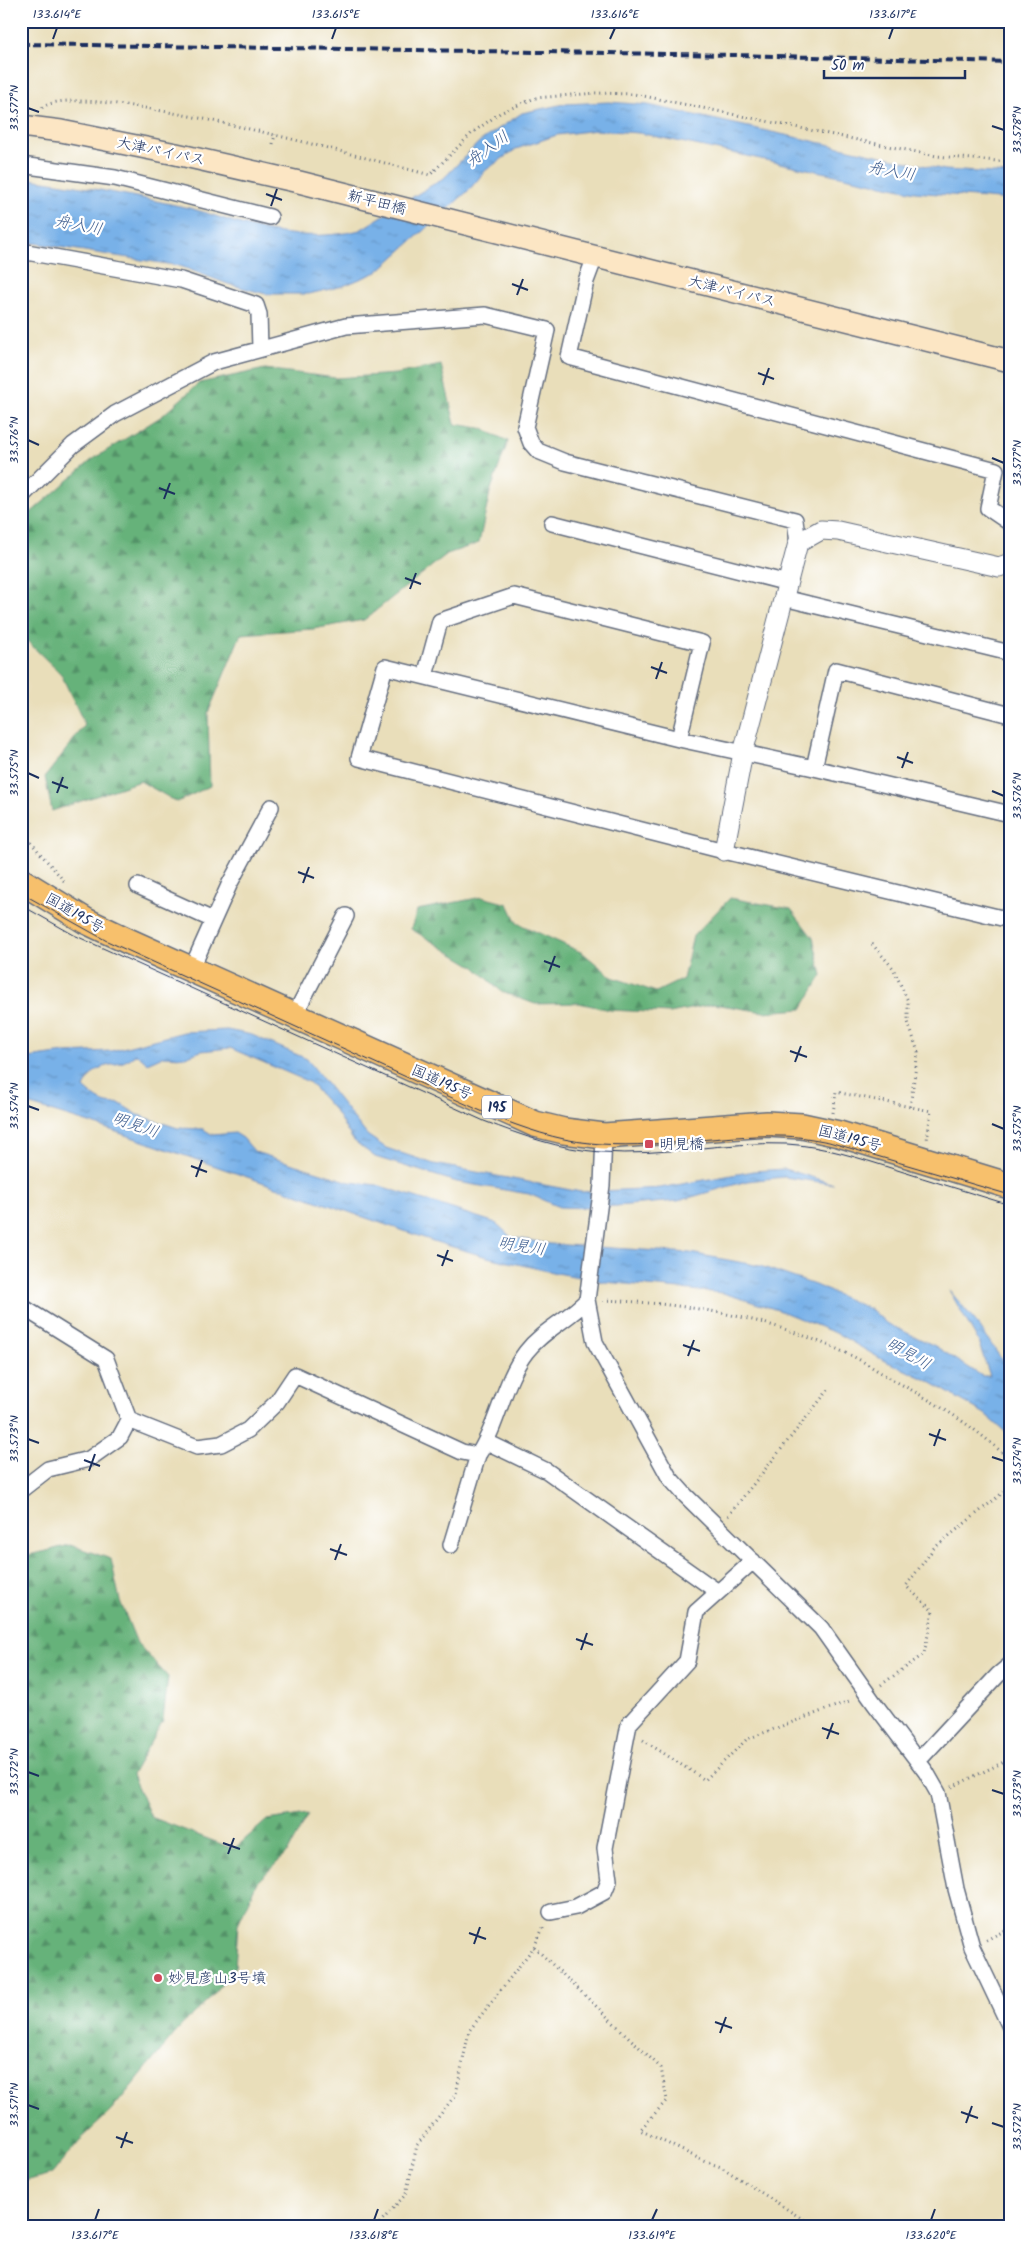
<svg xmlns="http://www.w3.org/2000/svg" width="1031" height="2248" viewBox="0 0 1031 2248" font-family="Kalam,'Klee One',sans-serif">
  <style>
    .forest { fill: url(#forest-firs); stroke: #40706c }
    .water { fill: url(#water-ripples); stroke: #4a70a3 }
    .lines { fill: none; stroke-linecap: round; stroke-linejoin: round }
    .stream { stroke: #78b1e8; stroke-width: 5.5 }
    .minor-casing { stroke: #636c7e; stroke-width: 18 }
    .tertiary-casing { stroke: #636c7e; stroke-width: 21 }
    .secondary-casing { stroke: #636c7e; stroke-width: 24 }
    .trunk-casing { stroke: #636c7e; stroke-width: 28 }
    .path { stroke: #636c7e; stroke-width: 3; stroke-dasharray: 1 4; stroke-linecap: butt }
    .minor { stroke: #fff; stroke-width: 15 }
    .tertiary { stroke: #fff; stroke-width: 19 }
    .secondary { stroke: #fce6c4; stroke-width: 21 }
    .trunk { stroke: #f7c06c; stroke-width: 25 }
    .tram { stroke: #1b2f5e; stroke-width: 1 }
    .rail { stroke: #1b2f5e; stroke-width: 4; stroke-dasharray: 8 4; stroke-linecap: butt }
    .ticks { fill: none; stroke: #1b2f5e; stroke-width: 2 }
    .poi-dot { fill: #d1495b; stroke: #fff; stroke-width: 2 }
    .labels { text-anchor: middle; stroke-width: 4.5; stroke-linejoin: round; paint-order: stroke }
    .shield { fill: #fff; stroke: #5f6d8e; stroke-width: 1 }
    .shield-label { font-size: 14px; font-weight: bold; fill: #1b2f5e }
    .street-label { font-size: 15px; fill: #1b2f5e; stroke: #fff }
    .poi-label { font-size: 15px; fill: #1b2f5e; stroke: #fff; text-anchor: start }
    .water-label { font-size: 16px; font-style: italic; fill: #3c5c8e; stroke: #fff }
    .neatline { fill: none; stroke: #1b2f5e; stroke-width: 2 }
    .ticks-label { font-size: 12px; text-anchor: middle; fill: #1b2f5e }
  </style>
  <defs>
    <pattern id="forest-firs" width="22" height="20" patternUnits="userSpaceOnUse" patternTransform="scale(1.25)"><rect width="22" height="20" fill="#66b27a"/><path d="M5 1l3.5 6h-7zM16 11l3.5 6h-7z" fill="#539167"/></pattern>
    <pattern id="water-ripples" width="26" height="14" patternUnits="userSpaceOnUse" patternTransform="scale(1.25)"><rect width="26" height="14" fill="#78b1e8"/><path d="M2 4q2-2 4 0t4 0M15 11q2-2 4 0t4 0" fill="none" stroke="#6290bf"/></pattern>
  </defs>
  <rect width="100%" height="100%" fill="#fff"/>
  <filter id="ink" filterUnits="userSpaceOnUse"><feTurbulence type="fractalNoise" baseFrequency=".02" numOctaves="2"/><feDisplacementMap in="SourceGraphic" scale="10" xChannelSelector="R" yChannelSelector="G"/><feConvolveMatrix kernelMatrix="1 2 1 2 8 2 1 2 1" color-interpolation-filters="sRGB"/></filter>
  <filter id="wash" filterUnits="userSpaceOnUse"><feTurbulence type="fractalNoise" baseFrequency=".0096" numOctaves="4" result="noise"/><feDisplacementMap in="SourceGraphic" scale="20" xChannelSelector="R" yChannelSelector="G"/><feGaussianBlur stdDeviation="1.12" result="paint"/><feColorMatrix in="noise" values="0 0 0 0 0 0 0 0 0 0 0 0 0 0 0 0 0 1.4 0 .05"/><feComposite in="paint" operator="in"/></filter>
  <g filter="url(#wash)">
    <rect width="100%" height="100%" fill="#e9deba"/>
    <path class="forest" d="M 441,365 L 455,424 L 480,428 L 508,441 L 490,492 L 479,543 L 447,554 L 364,620 L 313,629 L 241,634 L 208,713 L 210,786 L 177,802 L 140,781 L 52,811 L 45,777 L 85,725 L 61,674 L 21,635 L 21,521 L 93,459 L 162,416 L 199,383 L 265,369 L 336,378 L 396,374 Z
      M 482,897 L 508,904 L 517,923 L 583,953 L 612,977 L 656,992 L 683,979 L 693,936 L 730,898 L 791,909 L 813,938 L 822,975 L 802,1009 L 764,1012 L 714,1004 L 670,1013 L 610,1010 L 579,1003 L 535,1004 L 502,992 L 475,967 L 411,929 L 417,910 Z
      M 70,1545 L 111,1559 L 120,1601 L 137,1643 L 168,1677 L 163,1720 L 132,1775 L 151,1817 L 234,1849 L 267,1820 L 308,1814 L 288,1852 L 257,1882 L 238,1924 L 235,1968 L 208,2001 L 182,2025 L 111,2111 L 79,2141 L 52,2174 L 21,2182 L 21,1557 Z"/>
    <path class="water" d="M 609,102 L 648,105 L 945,170 L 1010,174 L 1010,200 L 915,192 L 639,133 L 596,130 L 557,135 L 516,149 L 486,170 L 468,191 L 377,272 L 343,286 L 309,294 L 266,294 L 228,284 L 180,266 L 21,241 L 21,178 C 78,185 134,196 189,208 C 209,213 228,221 248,226 C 283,236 324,239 360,230 L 445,177 L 479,142 L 522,113 L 564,104 Z
      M 227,1030 L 252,1035 L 307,1059 L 367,1135 L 386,1148 L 434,1164 L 581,1192 L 660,1188 L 754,1171 L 785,1169 L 834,1184 L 784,1177 L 747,1181 L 678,1201 L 591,1208 L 559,1207 L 529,1194 L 457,1182 L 375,1157 L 353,1140 L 335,1111 L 309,1082 L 230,1048 L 201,1051 L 185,1057 L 163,1056 L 147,1063 L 136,1054 C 115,1073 98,1055 84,1088 C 95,1098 104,1106 119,1103 L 138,1115 L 178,1128 L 203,1129 L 213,1135 L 235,1133 L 243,1138 L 255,1152 L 350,1182 L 377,1185 L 496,1223 L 511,1237 L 550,1244 L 690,1253 L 760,1266 L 815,1285 L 872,1310 L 886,1323 L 935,1346 L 982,1376 L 990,1376 L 978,1341 L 949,1290 L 977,1323 L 1010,1372 L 1010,1436 L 985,1414 L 923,1378 L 883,1360 L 838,1334 L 781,1311 L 723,1293 L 605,1282 L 552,1272 L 487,1257 L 436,1242 L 99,1126 L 21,1102 L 21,1059 L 65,1053 L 111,1051 L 184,1032 Z"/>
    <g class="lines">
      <path class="stream" d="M 1008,21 L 1010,22"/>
    </g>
  </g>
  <g filter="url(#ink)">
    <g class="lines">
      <defs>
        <path id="minor" d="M 21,165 L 115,178 L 270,217
          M 21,251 L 181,280 L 256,305 L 259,314 L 260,349
          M 595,257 L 586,281 L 569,357 L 996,470 L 988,508 L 1010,523
          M 21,497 L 73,445 L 115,414 L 214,362 L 346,326 L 485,315 L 547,330 L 525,427 L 531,443 L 538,451 L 565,462 L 795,520 L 798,543
          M 552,523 L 788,583
          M 784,598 L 1010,653
          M 425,676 L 440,621 L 514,596 L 702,643 L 679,739
          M 814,768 L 836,670 L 1010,715
          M 1010,814 L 814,768 L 679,739 L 385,667 L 359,758 L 724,851 L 1010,920
          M 138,886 L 213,920
          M 191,970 L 230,883 L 271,807
          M 294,1016 L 346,916
          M 604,1136 L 602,1185 L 587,1300 L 595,1342 L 669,1477 L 686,1496 L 821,1628 L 874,1703 L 926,1772 L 938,1793 L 956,1889 L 972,1947 L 1010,2027
          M 21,1306 L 106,1359 L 129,1420
          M 487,1442 L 547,1471 L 718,1592
          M 21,1490 L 48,1469 L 89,1459 L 120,1437 L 129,1420 L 197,1447 L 221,1444 L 248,1430 L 277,1402 L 295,1375 L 462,1452 L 478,1455 C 499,1423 503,1382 526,1352 C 543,1330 569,1319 587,1300
          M 451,1545 L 478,1455
          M 918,1761 L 998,1675 L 1010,1665
          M 551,1912 L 576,1907 L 604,1892 L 609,1880 L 605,1848 L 629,1724 L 687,1661 L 696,1612 L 753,1561"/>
        <path id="tertiary" d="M 724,851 L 743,753 L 798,543 L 821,530 L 838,531 L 999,567 L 1010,563"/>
        <path id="secondary" d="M 21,126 L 61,131 L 176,154 L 299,182 L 1010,361"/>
        <path id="trunk" d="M 21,881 L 86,921 L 128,941 L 535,1124 L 564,1131 L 604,1136 L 767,1124 L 802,1126 L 839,1134 L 1010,1186"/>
      </defs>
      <use href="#minor" class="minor-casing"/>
      <use href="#tertiary" class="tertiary-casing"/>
      <use href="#secondary" class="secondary-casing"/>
      <use href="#trunk" class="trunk-casing"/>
      <path class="path" d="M 42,108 C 75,76 376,161 430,175 L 472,133 L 500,113 L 535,98 L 596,93 L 634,94 L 936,156 L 1010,162
        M 273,144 L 275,134
        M 21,825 L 27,838 L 65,882
        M 872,944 L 893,968 L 908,1001 L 908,1022 L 918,1052 L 910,1107
        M 833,1113 L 836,1092 L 931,1111 L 927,1140
        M 603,1300 C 693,1304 770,1317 852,1356 C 867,1363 880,1373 895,1381 C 936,1403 976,1427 1010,1460
        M 728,1516 L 829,1389
        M 881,1685 L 924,1654 L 933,1611 L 906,1586 L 934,1548 L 1010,1487
        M 643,1740 L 705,1780 L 747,1739 L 852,1700
        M 952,1787 L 1010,1759
        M 986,1940 L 1010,1928
        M 534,1947 L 661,2068 L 667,2100 L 640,2130 L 704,2161 L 721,2167 L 815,2227
        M 376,2227 L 406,2194 L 417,2145 L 456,2094 L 469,2031 L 534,1947 L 544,1926"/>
      <use href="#minor" class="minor"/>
      <use href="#tertiary" class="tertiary"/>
      <use href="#secondary" class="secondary"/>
      <use href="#trunk" class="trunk"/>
      <path class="tram" d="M 21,893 L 107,941 L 492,1116 C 524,1128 556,1140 590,1143 C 654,1150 717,1134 780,1136 C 797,1136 813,1139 829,1142 L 1010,1195
        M 21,905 L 74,935 L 484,1121 C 523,1136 559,1149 601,1152 C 663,1157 725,1141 787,1144 C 823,1146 859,1158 894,1169 C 932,1181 971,1193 1010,1205"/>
      <path class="rail" d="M 21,44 L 736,55 L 1010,62"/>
    </g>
  </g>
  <path class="ticks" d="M 53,39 L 57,28M 332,39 L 336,28M 610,39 L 615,28M 889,39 L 893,28M 28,108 L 39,112M 992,126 L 1004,130M 266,194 L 282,200M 271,206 L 277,189M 512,284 L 528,290M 517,295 L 523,279M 758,373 L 774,379M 763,385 L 769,368M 28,440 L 39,445M 992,458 L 1004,463M 159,488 L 175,494M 164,499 L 170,483M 405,578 L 421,584M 410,589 L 416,573M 651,667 L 667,673M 656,679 L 662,662M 897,757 L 913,763M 902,768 L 908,752M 28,773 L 39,778M 52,782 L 68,788M 992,791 L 1004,796M 57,793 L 63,777M 298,872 L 314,878M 303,883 L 309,867M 544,961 L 560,967M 549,972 L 555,956M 790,1051 L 807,1057M 795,1062 L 801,1046M 28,1106 L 39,1110M 992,1124 L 1004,1129M 191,1166 L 207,1172M 196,1177 L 202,1160M 437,1255 L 453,1261M 442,1266 L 448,1250M 683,1345 L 700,1351M 688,1356 L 694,1340M 929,1434 L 946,1440M 28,1439 L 39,1443M 934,1446 L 940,1429M 992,1457 L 1004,1461M 84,1460 L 100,1466M 89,1471 L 95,1454M 330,1549 L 347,1555M 335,1560 L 341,1544M 576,1639 L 593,1645M 581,1650 L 587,1633M 822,1728 L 839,1734M 827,1739 L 833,1723M 28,1772 L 39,1776M 992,1790 L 1004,1794M 223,1843 L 240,1849M 228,1854 L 234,1838M 469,1933 L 486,1939M 474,1944 L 480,1927M 715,2022 L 732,2028M 720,2033 L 726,2017M 28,2105 L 39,2109M 961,2112 L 978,2118M 966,2123 L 972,2106M 992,2123 L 1004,2127M 116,2137 L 133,2143M 121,2148 L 127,2132M 95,2220 L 99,2209M 374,2220 L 378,2209M 652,2220 L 657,2209M 931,2220 L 935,2209"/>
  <g class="poi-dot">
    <rect x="644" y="1139" width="10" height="10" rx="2.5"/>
    <circle cx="158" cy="1978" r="5"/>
  </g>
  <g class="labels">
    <rect class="shield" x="482" y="1095.5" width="30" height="23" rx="4"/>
    <g class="shield-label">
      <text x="497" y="1112">195</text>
    </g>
    <g class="street-label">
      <text transform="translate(161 151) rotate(12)" y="5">大津バイパス</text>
      <text transform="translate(377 202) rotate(14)" y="5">新平田橋</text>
      <text transform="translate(732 291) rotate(14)" y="5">大津バイパス</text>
      <text transform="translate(75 913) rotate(30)" y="5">国道195号</text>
      <text transform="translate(442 1082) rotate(24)" y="5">国道195号</text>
      <text transform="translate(850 1138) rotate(15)" y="5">国道195号</text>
    </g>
    <g class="poi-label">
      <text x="659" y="1149">明見橋</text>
      <text x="168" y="1983">妙見彦山3号墳</text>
    </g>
    <g class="water-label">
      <text transform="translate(487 148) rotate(-36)" y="6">舟入川</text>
      <text transform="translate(892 170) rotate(10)" y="6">舟入川</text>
      <text transform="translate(79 224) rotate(11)" y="6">舟入川</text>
      <text transform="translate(136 1124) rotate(19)" y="6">明見川</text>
      <text transform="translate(522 1245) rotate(9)" y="6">明見川</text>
      <text transform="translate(909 1353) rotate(29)" y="6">明見川</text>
    </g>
  </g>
  <rect width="1031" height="2248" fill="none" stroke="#fff" stroke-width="55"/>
  <path d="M824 70v8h141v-8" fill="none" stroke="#1b2f5e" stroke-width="2.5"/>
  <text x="831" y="70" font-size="15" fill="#1b2f5e" stroke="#ffffff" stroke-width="4" paint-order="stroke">50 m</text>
  <rect x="28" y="28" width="976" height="2192" class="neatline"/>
  <g class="ticks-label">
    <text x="57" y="18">133.614°E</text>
    <text x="336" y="18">133.615°E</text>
    <text x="615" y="18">133.616°E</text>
    <text x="893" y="18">133.617°E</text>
    <text transform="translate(14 108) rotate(-90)" y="4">33.577°N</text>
    <text transform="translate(1017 130) rotate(-90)" y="4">33.578°N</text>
    <text transform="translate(14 440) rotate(-90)" y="4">33.576°N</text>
    <text transform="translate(1017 463) rotate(-90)" y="4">33.577°N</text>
    <text transform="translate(14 773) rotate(-90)" y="4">33.575°N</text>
    <text transform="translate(1017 796) rotate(-90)" y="4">33.576°N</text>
    <text transform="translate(14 1106) rotate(-90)" y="4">33.574°N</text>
    <text transform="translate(1017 1129) rotate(-90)" y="4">33.575°N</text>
    <text transform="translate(14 1439) rotate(-90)" y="4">33.573°N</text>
    <text transform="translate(1017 1461) rotate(-90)" y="4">33.574°N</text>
    <text transform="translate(14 1772) rotate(-90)" y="4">33.572°N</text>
    <text transform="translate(1017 1794) rotate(-90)" y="4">33.573°N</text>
    <text transform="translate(14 2105) rotate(-90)" y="4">33.571°N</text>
    <text transform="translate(1017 2127) rotate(-90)" y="4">33.572°N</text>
    <text x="95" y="2239">133.617°E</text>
    <text x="374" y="2239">133.618°E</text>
    <text x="652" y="2239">133.619°E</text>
    <text x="931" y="2239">133.620°E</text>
  </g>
</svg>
